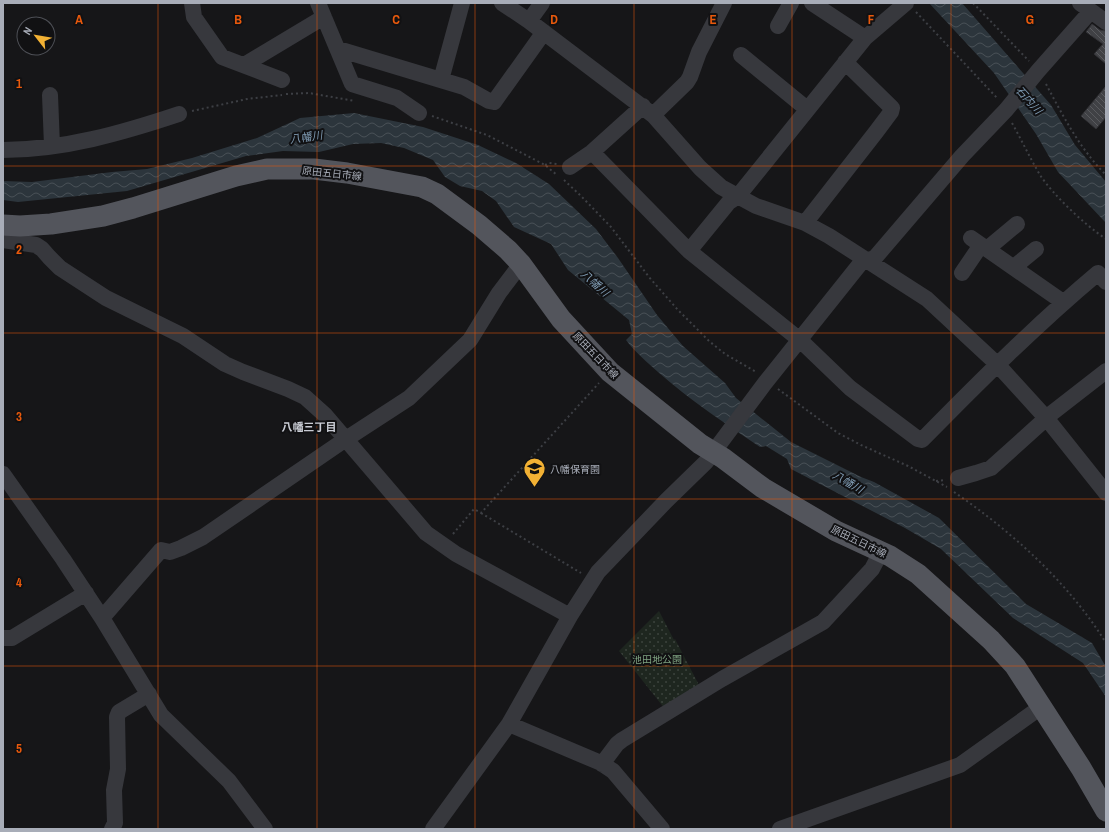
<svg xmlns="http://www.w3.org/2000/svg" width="1109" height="832" viewBox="0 0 1109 832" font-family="'Archivo Narrow','Noto Sans JP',sans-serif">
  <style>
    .park { fill: url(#park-dots) }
    .water { fill: url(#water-waves) }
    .building { fill: url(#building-back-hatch); stroke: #303034 }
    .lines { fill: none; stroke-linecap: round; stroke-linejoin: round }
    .path { stroke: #3d3f44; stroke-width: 2; stroke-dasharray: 2 3; stroke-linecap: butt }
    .minor { stroke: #37383d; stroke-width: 16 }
    .major { stroke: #53555c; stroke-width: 21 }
    .grid { fill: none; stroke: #e8590c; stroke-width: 1; stroke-opacity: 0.55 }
    .labels { text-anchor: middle; stroke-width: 4; stroke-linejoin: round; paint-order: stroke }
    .street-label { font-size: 10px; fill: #a8adb8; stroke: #111113 }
    .poi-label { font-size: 10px; fill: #a8adb8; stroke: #111113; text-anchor: start }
    .park-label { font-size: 10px; fill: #7fa381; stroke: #111113 }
    .water-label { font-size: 11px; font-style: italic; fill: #7f9bb3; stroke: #111113 }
    .neighbourhood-label { font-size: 11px; font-weight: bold; fill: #c9ccd4; stroke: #111113 }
    .grid-label { font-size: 13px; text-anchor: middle; font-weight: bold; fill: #e8590c; stroke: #111113; stroke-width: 4; stroke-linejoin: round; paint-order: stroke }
  </style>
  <defs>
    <pattern id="park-dots" width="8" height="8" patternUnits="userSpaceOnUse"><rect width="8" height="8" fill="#1e261f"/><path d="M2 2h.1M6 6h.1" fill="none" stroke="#3c433d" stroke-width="1.8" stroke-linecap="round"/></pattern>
    <pattern id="water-waves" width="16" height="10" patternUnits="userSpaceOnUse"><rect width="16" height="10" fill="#2c353c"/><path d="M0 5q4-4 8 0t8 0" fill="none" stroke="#485056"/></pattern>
    <pattern id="building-back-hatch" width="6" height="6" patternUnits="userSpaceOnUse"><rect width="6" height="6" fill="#404145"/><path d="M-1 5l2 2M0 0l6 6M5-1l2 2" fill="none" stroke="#595a5e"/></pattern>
  </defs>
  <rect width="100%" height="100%" fill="#161618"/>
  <path class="park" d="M 659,611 L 674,640 L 675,639 L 700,687 L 665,709 L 619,651 Z"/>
  <path class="water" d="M 929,3 L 962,3 L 1051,105 L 1075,145 L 1106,182 L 1106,223 L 1058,172 L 1036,134 L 994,73 Z
    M 354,113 L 423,127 L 478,145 L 516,163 L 549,184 L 596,229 L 618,258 L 657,315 L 683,346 L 725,383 L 736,398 L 791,442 L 861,477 L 874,482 L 939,518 L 1026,604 L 1092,643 L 1106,667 L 1106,697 L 1083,663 L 1013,618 L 941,549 L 905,528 L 791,469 L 787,459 L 766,446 L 760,447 C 724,423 690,400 658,372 C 647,362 635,352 626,340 L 632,334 L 629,320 L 568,270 L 551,244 L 514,227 L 496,201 L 482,191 L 460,186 L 445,177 L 433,160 L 404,148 L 381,143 L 353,144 L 319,152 L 283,151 L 246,156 L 127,191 L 18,202 L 3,200 L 3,181 L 32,182 L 112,172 L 147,169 L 192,158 L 257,138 L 300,118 Z"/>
  <path class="building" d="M 1092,24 L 1100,30 L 1106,31 L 1106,64 L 1094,54 L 1103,44 L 1086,32 Z
    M 1106,86 L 1106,117 L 1096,129 L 1081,116 Z"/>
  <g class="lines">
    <path class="path" d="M 973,3 L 1029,61
      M 916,12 L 998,99
      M 1046,84 C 1063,116 1080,149 1106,175
      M 286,94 L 309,93 L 355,101
      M 192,111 L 247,99 L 282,95
      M 432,116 L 487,135 L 545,165 L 557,175
      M 1012,123 C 1022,141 1030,158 1040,175 C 1054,196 1085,225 1106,239
      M 545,165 L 549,163 L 557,164
      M 564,180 L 581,196 L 611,227 L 649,277 L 678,310 L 709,341 L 725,354 L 756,372
      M 778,389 L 838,433 L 861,445 L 908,466 L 947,487
      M 936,481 L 946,480
      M 954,492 C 1011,531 1069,583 1106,643
      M 481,513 L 581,573
      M 453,534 L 474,509 L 481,513 L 599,383"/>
    <path class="minor" d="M 192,3 L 194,17 L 222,57 L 282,80
      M 318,3 L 352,84 L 397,98 L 419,113
      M 502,3 L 529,21 L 653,115 L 700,168 L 721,187 L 756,206 L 805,223 L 829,236 L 927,299 L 997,364 L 1047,419 L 1106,493
      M 812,3 L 865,38
      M 1080,3 L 1106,22
      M 529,21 L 542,3
      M 778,26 L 791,3
      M 338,49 L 464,87 L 489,101 L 494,102 L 544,32
      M 741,55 L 807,109
      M 244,65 L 324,17
      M 441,80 L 462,3
      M 50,95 L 52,146
      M 653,115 L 687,82 L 690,77 L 699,52 L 724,3
      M 3,150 C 63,150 122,133 179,114
      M 592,152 L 689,251 L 800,340 L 850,388 L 918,439 L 922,440 C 979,382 1036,325 1098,273 L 1106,282
      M 570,167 L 592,152 L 643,106
      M 805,223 L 876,132 L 891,112 L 892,108 L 845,62
      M 971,238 L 1063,302
      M 3,240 L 36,245 L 42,249 L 49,257 L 60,268 L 106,298 L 183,336 L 225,364 L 243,372 L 288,389 L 305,397 L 325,415 L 426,533 L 456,554 L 570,616
      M 987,249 L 1017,224
      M 689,251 L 729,202 L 738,196 L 865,38 L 906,3
      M 864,259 L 873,260 L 962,156 L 1006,110 L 1038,71 L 1091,11
      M 1014,267 L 1036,249
      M 962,273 L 981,245
      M 3,474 L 63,559 L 102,618 L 161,715 L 229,781 L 265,829
      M 958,478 L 976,473 L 991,468 L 1052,413 L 1106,371
      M 102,618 L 161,550 L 170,552 L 181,548 L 203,537 L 346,439 L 409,398 L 470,340 L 499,293 L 521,264
      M 3,638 L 12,638 L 86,593
      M 509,724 L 601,763 L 613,771 L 662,829
      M 602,764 L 617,744 L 622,740 L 722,679 L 823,622 L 872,569 L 881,552
      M 112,829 L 115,823 L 114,790 L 118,769 L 117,717 L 119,712 L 149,694
      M 433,829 L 509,724 L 570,616 L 598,572 L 666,501 L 706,462 L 765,383 L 864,259
      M 780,829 L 960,765 L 1041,707"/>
    <path class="major" d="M 3,225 L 20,226 L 51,224 L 103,216 L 133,208 L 236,176 L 267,169 L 314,169 L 347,173 L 422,187 L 437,194 L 479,225 L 508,250 L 521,264 L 561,319 L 610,372 L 700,444 L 723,458 L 763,488 L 836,531 L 890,556 L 918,574 L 991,640 L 1015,666 L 1081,768 L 1106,811"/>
  </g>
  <path class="grid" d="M 158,3 L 158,829M 317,3 L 317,829M 475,3 L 475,829M 634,3 L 634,829M 792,3 L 792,829M 951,3 L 951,829M 3,166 L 1106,166M 3,333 L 1106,333M 3,499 L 1106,499M 3,666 L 1106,666"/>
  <defs>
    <symbol id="school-pin" viewBox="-11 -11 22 30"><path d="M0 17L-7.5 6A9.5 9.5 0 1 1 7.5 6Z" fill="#f2b134" stroke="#111113"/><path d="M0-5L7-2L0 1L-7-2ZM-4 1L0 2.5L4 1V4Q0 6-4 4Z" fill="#111"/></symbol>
  </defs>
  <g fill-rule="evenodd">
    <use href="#school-pin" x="522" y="456" width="25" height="34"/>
  </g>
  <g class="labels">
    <g class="street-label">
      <text transform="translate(332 173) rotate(6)" y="4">原田五日市線</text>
      <text transform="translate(596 355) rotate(46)" y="4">原田五日市線</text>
      <text transform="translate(859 541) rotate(26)" y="4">原田五日市線</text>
    </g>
    <g class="poi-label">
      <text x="550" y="473">八幡保育園</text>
    </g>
    <g class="park-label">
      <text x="657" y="663">池田地公園</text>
    </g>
    <g class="water-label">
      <text transform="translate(1029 100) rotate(48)" y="4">石内川</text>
      <text transform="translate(306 137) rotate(-8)" y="4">八幡川</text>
      <text transform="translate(595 283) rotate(42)" y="4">八幡川</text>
      <text transform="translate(848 482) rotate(30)" y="4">八幡川</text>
    </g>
    <g class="neighbourhood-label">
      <text x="309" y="431">八幡三丁目</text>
    </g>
  </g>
  <g class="grid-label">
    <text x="79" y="24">A</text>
    <text x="238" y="24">B</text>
    <text x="396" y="24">C</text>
    <text x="554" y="24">D</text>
    <text x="713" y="24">E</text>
    <text x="871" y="24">F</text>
    <text x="1030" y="24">G</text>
    <text x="19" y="88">1</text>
    <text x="19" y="254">2</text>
    <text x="19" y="421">3</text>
    <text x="19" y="587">4</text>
    <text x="19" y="753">5</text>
  </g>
  <rect width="1109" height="832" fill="none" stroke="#a8adb8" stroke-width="8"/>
  <g transform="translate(36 36) rotate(301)"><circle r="19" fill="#111113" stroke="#4d4f55"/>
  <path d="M0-3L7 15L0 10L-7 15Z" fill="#f2b134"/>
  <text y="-6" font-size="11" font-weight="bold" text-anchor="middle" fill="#a8adb8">N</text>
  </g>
</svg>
